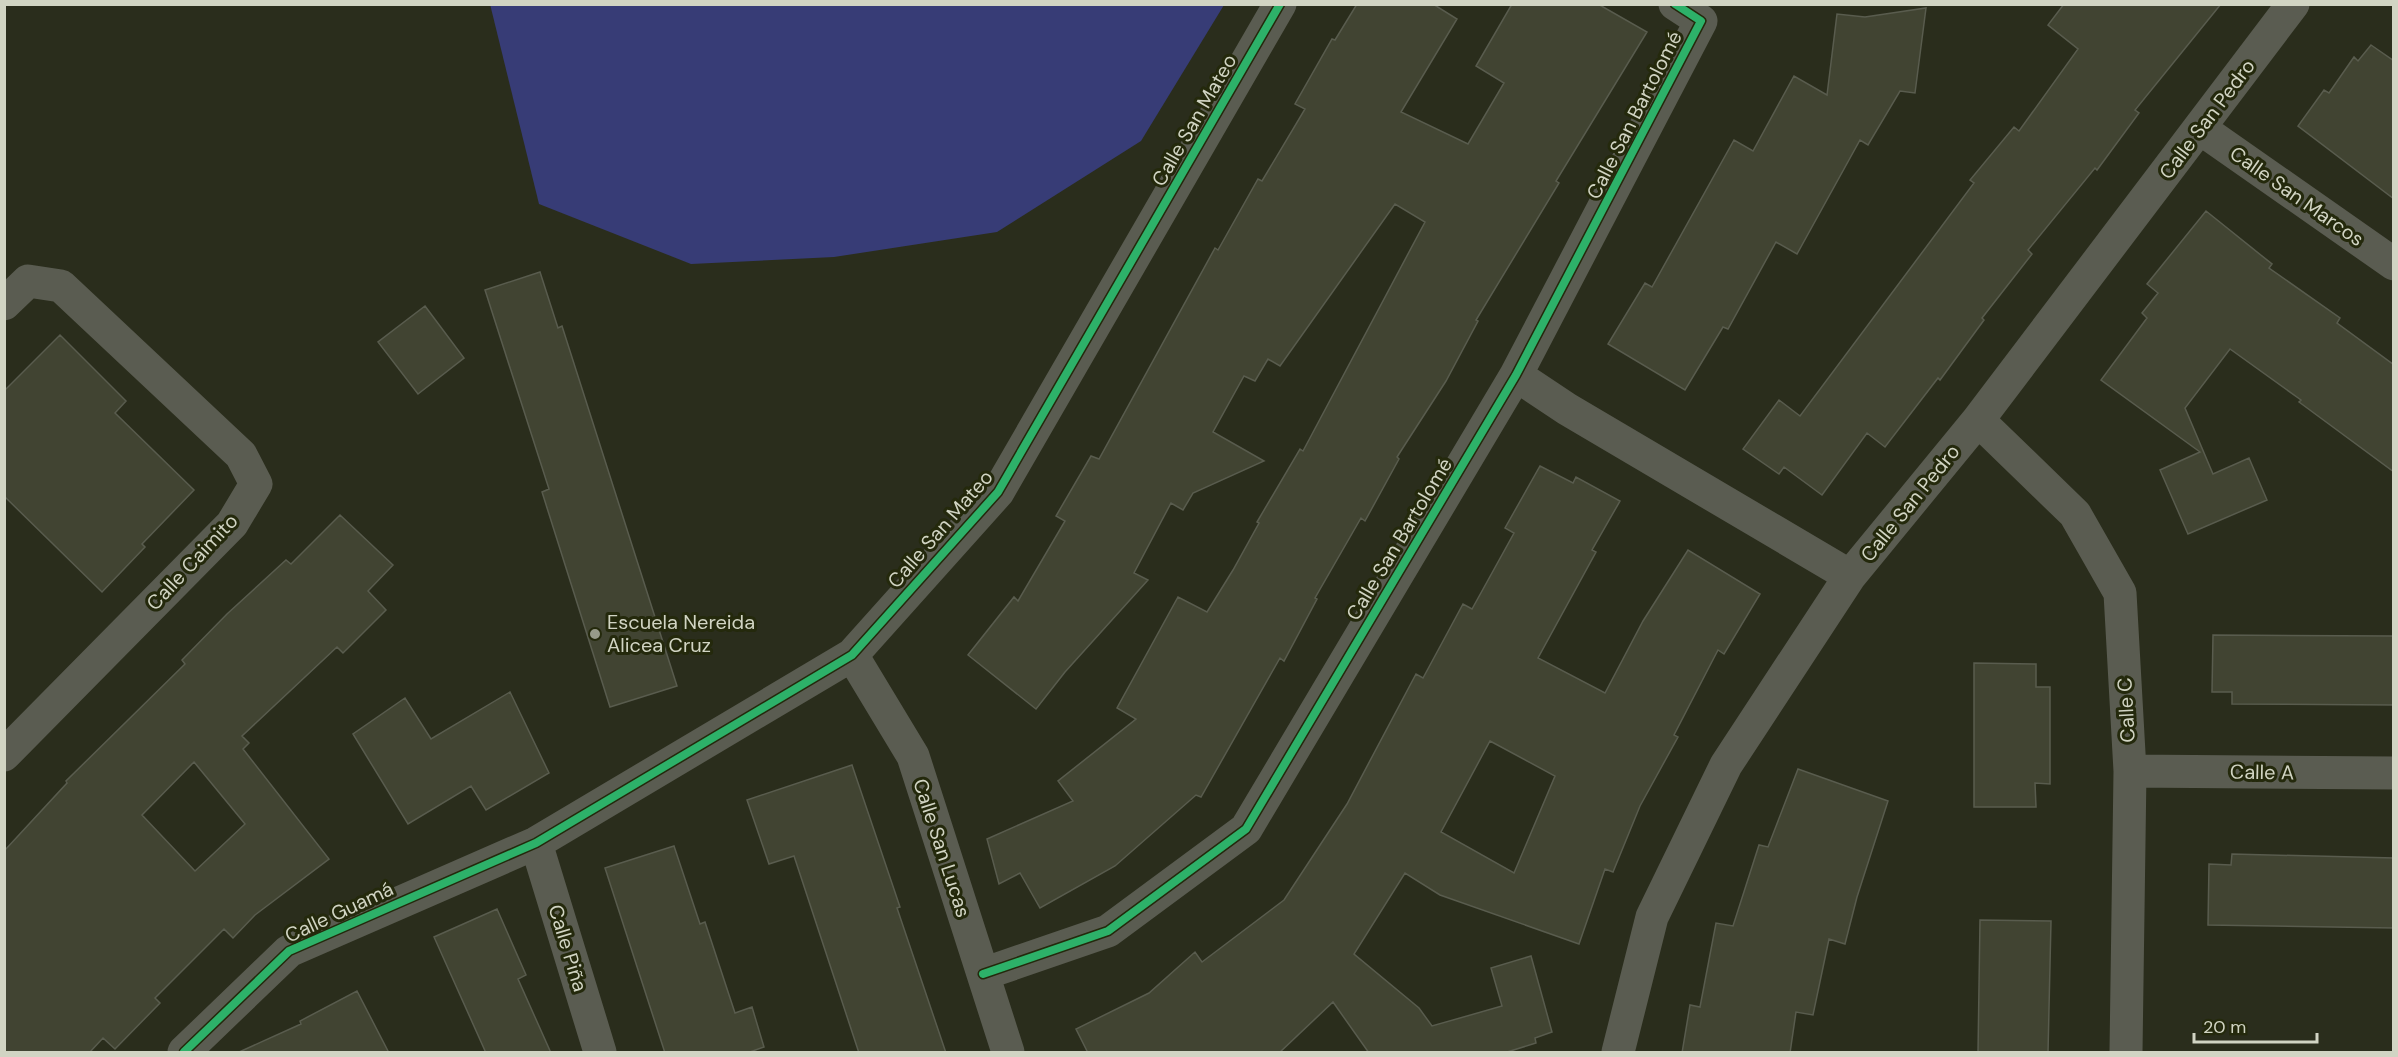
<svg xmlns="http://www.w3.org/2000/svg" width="2398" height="1057" viewBox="0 0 2398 1057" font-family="'DM Sans',sans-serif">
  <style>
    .green { fill: #373c76 }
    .building { fill: #414432; stroke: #595c4e; stroke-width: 1.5; fill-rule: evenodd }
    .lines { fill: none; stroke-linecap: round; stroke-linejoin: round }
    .minor { stroke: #5a5c51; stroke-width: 33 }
    .cycleway-casing { stroke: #24290c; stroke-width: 11 }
    .cycleway { stroke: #2db169; stroke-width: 8 }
    .poi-dot { fill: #979a89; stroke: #24290c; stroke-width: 2 }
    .labels { text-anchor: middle; stroke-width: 6; stroke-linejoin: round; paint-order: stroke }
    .street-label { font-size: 20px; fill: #d1d4c3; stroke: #24290c }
    .poi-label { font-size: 20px; fill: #d1d4c3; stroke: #24290c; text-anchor: start }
  </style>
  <rect width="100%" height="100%" fill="#2a2d1c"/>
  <path class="green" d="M 490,4 L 1224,4 L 1224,5 L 1141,141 L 997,232 L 834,257 L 691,264 L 539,204 Z"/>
  <path class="building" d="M 1357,4 L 1433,4 L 1457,19 L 1401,112 L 1468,144 L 1504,83 L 1476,66 L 1512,4 L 1598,4 L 1647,32 L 1556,181 L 1559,183 L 1476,320 L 1478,321 L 1446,381 L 1397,457 L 1399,459 L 1365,521 L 1361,518 L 1315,598 L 1317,599 L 1284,661 L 1280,658 L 1201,797 L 1196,795 L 1115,866 L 1040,908 L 1020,873 L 999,884 L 987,839 L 1073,801 L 1058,781 L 1136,719 L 1117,708 L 1178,597 L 1207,612 L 1233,570 L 1259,523 L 1257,522 L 1300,449 L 1303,451 L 1425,222 L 1395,204 L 1280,366 L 1268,359 L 1255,381 L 1244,376 L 1213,432 L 1264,461 L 1193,493 L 1183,510 L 1171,503 L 1134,573 L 1148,580 L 1065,672 L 1036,709 L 968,655 L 1014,597 L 1018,601 L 1065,521 L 1056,516 L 1091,456 L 1099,459 L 1215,248 L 1218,250 L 1258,179 L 1262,181 L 1305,109 L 1295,104 L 1332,39 L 1335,40 Z
    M 2064,4 L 2221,4 L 2135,110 L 2139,113 L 2097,170 L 2095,168 L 2028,250 L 2032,254 L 1982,318 L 1984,320 L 1940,380 L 1938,378 L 1885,447 L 1867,433 L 1822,495 L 1784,467 L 1779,474 L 1743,449 L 1779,400 L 1800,416 L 1974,183 L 1970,180 L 2014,127 L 2019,131 L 2078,49 L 2048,25 Z
    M 1926,8 L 1915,93 L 1900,91 L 1868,145 L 1860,140 L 1797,254 L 1776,242 L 1728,329 L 1723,327 L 1685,390 L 1608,344 L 1645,283 L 1652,287 L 1734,140 L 1753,151 L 1794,76 L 1827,95 L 1837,14 L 1865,17 Z
    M 2371,45 L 2394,61 L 2394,199 L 2298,126 L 2324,90 L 2329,93 L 2354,57 L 2358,61 Z
    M 2206,211 L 2272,264 L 2269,268 L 2340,318 L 2337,323 L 2394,365 L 2394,472 L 2299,402 L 2301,400 L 2230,349 L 2185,408 L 2213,474 L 2249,458 L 2267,500 L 2188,534 L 2160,470 L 2200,452 L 2101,380 L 2147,318 L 2142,313 L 2158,293 L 2147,284 Z
    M 540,272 L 558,328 L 562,326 L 677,686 L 610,707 L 542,492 L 549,489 L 485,290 Z
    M 425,306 L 464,358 L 418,394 L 378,342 Z
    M 60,335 L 126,401 L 115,413 L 194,490 L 142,544 L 145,547 L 102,592 L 4,496 L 4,391 Z
    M 1540,466 L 1573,483 L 1576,477 L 1620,501 L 1592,550 L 1596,552 L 1538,658 L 1605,693 L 1643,621 L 1688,550 L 1760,594 L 1724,654 L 1718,650 L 1674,735 L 1678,737 L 1640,806 L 1613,872 L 1605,869 L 1579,944 L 1440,895 L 1405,873 L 1354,954 L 1419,1008 L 1432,1026 L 1502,1006 L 1491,968 L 1531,956 L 1552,1032 L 1535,1038 L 1536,1043 L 1504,1053 L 1369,1053 L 1333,1002 L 1279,1053 L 1088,1053 L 1076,1029 L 1149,993 L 1195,952 L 1202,962 L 1284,900 L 1347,804 L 1416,674 L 1423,678 L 1463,604 L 1472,609 L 1514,533 L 1505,528 ZM 1490,741 L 1555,776 L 1514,873 L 1441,832 Z
    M 340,515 L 393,565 L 368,591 L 386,610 L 343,653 L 337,647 L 242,736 L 249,743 L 243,749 L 329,859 L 255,915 L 233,938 L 224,929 L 155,998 L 160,1003 L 115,1049 L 103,1038 L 89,1053 L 4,1053 L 5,850 L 67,783 L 66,781 L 185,664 L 182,660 L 227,614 L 286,560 L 291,564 ZM 194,762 L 245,824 L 195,871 L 142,815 Z
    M 2213,635 L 2394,636 L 2394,705 L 2232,704 L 2232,692 L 2212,692 Z
    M 1974,663 L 2036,664 L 2036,687 L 2050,687 L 2050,784 L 2035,783 L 2036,807 L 1974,807 Z
    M 510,692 L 549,773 L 486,810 L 471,786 L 408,824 L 353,734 L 405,698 L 431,739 Z
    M 852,765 L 900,907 L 897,908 L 946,1053 L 859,1053 L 794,856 L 769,864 L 747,800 Z
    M 1798,769 L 1888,801 L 1857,897 L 1845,944 L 1829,939 L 1813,1015 L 1796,1012 L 1790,1053 L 1682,1053 L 1690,1005 L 1700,1007 L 1716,923 L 1733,926 L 1759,845 L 1768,847 Z
    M 674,846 L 700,924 L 705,922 L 735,1013 L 752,1007 L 764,1047 L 747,1053 L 665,1053 L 605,868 Z
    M 2232,854 L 2394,858 L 2394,928 L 2208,925 L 2209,864 L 2231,865 Z
    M 497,909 L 526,975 L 518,979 L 551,1053 L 486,1053 L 434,937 Z
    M 1980,920 L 2051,921 L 2048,1053 L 1978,1053 Z
    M 357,991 L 389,1053 L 237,1053 L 301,1024 L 300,1021 Z"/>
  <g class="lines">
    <path class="minor" d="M 2201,129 L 2394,264
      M 4,304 L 28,281 L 61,286 L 241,455 L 256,484 L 232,524 L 4,755
      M 1516,375 L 1567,409 L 1850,576
      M 1978,420 L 2075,514 L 2120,593 L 2130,771 L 2126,1052
      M 852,655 L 913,756 L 1008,1052
      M 2130,771 L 2394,773
      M 536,843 L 600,1052
      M 983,974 L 1108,931 L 1246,829 L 1516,375 L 1701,21 L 1675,4
      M 184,1052 L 289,951 L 536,843 L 852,655 L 998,492 L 1280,4
      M 1618,1052 L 1652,917 L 1726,765 L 1850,576 L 1978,420 L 2293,4"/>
    <defs>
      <path id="cycleway" d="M 983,974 L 1108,931 L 1246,829 L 1516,375 L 1701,21 L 1675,4
        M 184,1052 L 289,951 L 536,843 L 852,655 L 998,492 L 1280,4"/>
    </defs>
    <use href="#cycleway" class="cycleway-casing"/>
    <use href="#cycleway" class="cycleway"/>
  </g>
  <circle class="poi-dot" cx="595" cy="634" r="6"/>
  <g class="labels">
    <g class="street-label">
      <text transform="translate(1634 115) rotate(-63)" y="7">Calle San Bartolomé</text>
      <text transform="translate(2207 119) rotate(-53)" y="7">Calle San Pedro</text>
      <text transform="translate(1194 120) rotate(-60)" y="7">Calle San Mateo</text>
      <text transform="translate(2297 196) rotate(35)" y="7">Calle San Marcos</text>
      <text transform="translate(1910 503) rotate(-51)" y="7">Calle San Pedro</text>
      <text transform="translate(940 529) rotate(-49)" y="7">Calle San Mateo</text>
      <text transform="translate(1399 539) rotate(-59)" y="7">Calle San Bartolomé</text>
      <text transform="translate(192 562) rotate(-47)" y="7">Calle Caimito</text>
      <text transform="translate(2126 710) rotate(-93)" y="7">Calle C</text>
      <text transform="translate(2262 772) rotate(1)" y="7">Calle A</text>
      <text transform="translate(942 848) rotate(72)" y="7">Calle San Lucas</text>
      <text transform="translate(339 912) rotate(-25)" y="7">Calle Guamá</text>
      <text transform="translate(568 948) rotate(73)" y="7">Calle Piña</text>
    </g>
    <g class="poi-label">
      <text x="607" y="629">Escuela Nereida<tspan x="607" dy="23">Alicea Cruz</tspan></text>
    </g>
  </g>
  <rect width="2398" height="1057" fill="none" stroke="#d1d4c3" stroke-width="12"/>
  <path d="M2194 1033v9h123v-9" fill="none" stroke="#d1d4c3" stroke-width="3"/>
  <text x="2203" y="1033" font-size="18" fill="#d1d4c3" stroke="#24290c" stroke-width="4.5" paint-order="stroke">20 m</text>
</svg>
